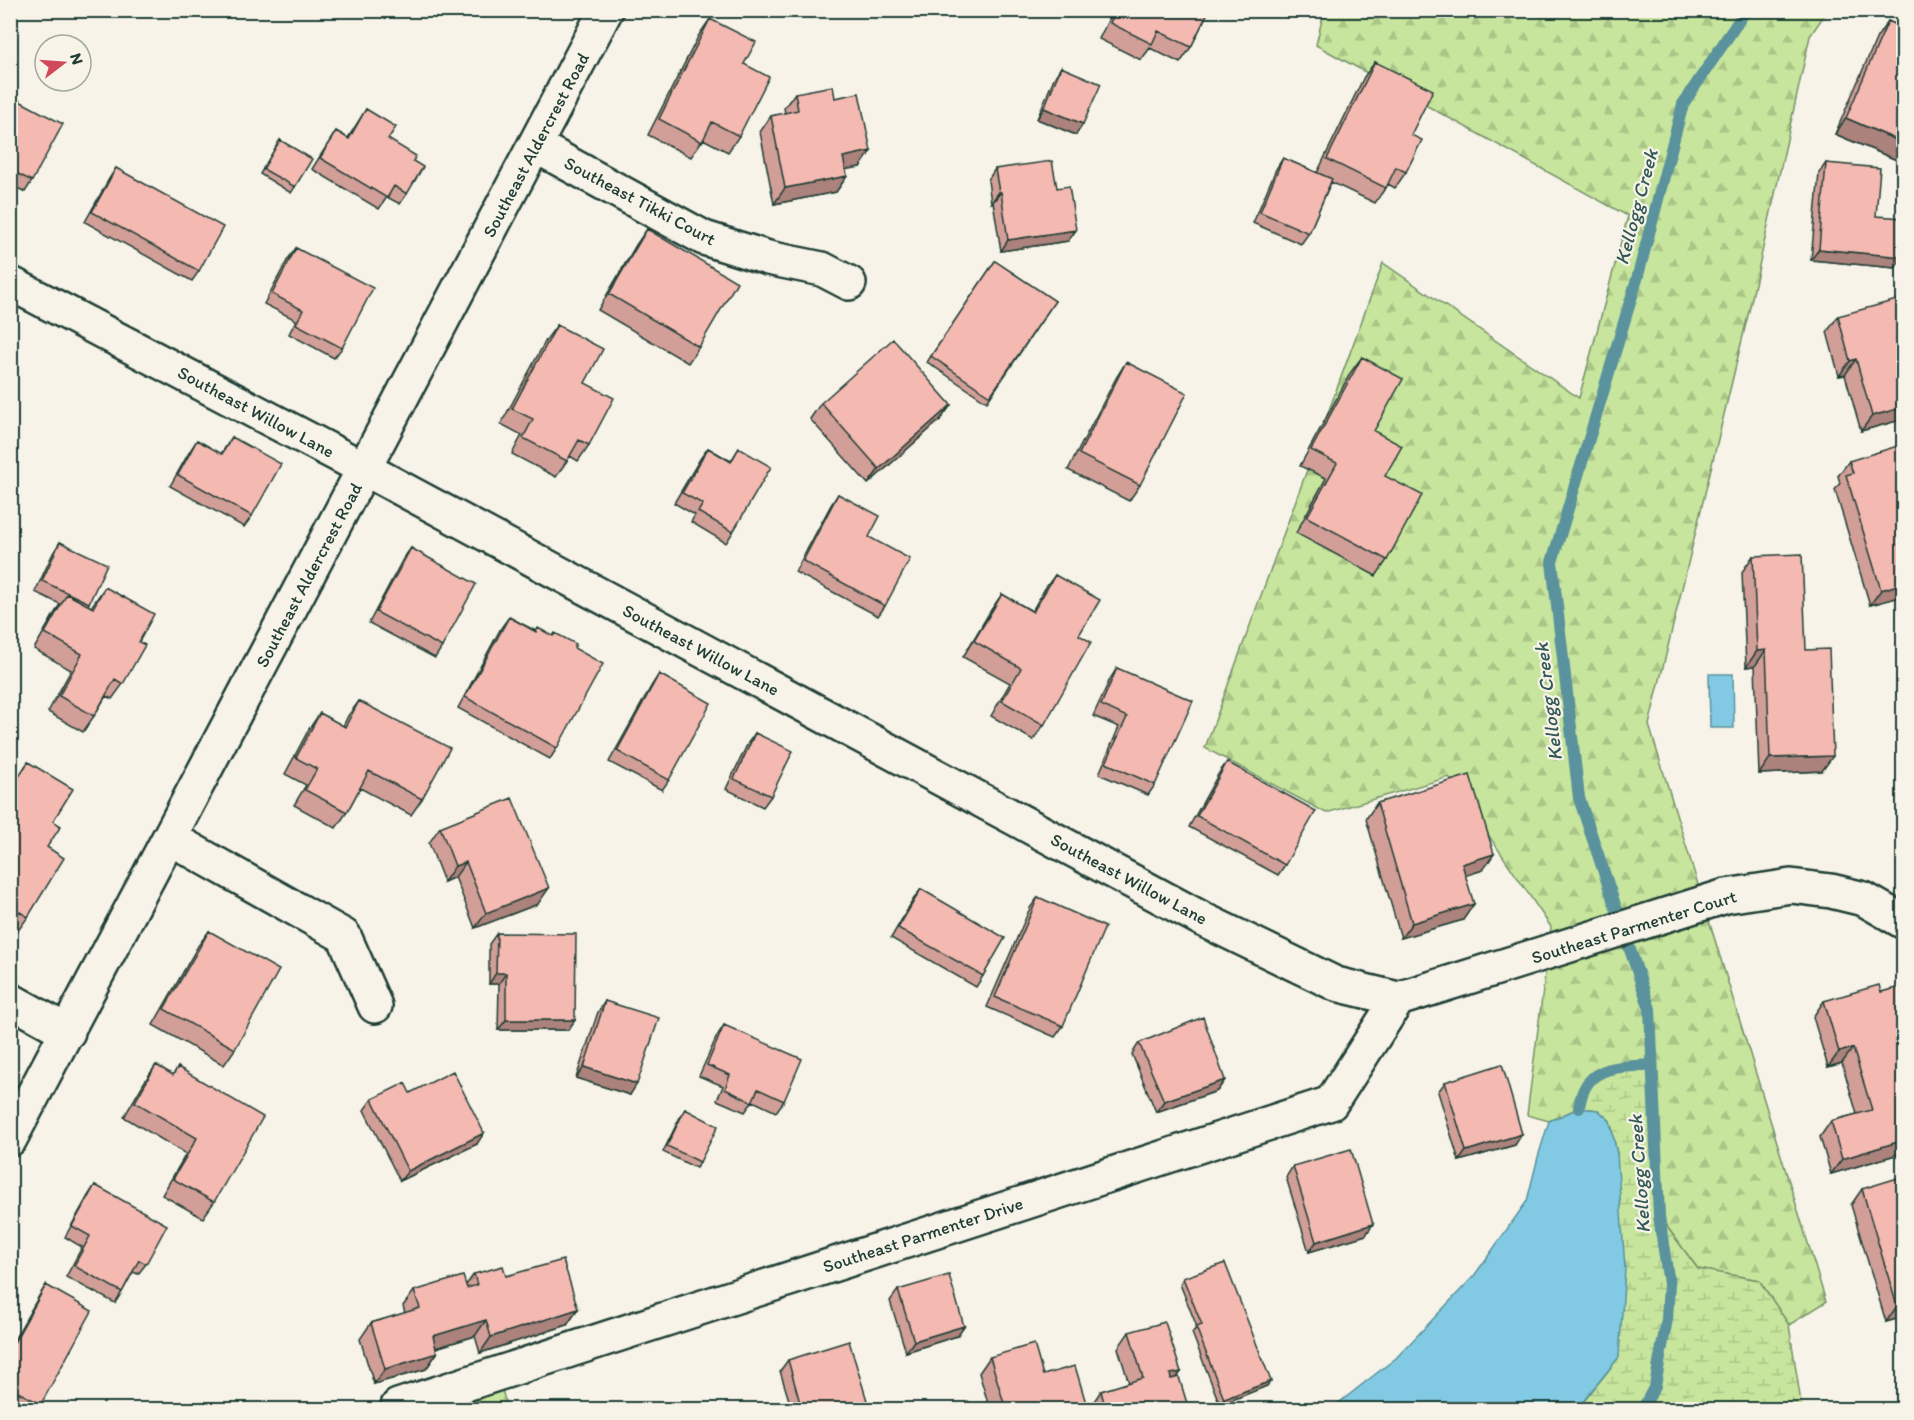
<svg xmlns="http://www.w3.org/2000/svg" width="1914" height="1420" viewBox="0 0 1914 1420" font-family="Itim,sans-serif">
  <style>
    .forest { fill: url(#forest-firs); stroke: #739168; stroke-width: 1.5 }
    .wetland { fill: url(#wetland-marsh); stroke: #739168; stroke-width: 1.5 }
    .water { fill: #82cae3; stroke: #5a929d; stroke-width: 1.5 }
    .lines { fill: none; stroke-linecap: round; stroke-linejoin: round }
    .stream { stroke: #5a929d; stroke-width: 12 }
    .minor-casing { stroke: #1f3d34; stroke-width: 38 }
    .minor { stroke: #f7f3e8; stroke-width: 33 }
    .wall { fill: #d29f98; stroke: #1f3d34; stroke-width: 1.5 }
    .shaded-wall { fill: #ab827c; stroke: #1f3d34; stroke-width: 1.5 }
    .building { fill: #f4b9b1; stroke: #1f3d34; stroke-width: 1.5 }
    .labels { text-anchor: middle; stroke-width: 4.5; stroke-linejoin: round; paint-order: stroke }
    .street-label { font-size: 18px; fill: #1f3d34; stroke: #f7f3e8 }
    .water-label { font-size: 20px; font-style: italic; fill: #335957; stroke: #f7f3e8 }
  </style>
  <defs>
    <pattern id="forest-firs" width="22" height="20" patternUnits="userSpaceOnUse" patternTransform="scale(1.5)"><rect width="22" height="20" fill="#c7e59c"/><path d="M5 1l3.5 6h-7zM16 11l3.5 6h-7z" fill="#aac587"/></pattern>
    <pattern id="wetland-marsh" width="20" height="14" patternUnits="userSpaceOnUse" patternTransform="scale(1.5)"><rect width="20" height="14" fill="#c7e59c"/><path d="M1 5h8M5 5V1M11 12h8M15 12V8" fill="none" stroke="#aac587"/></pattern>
  </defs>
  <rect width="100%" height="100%" fill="#f7f3e8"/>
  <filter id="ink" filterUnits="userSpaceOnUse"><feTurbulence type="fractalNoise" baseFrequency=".0167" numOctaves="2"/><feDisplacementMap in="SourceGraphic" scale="12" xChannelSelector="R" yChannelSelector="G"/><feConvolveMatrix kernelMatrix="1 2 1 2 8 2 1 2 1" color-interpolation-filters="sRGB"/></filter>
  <g filter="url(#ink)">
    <path class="forest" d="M 1324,11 L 1827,11 L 1810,36 L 1749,311 L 1649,725 L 1826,1302 L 1789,1325 L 1759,1280 L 1698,1269 L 1659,1216 L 1651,1065 L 1581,1092 L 1579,1108 L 1549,1121 L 1527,1115 L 1551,927 L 1449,777 L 1326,813 L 1205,748 L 1383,263 L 1579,398 L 1628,216 L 1316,45 Z"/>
    <path class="wetland" d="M 1651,1065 L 1659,1216 L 1698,1269 L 1759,1280 L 1789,1325 L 1802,1409 L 1577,1410 L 1619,1357 L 1617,1154 L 1610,1121 L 1598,1110 L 1579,1108 C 1584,1065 1616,1067 1651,1065 Z
      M 502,1389 L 507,1409 L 457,1410 Z"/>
    <path class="water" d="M 1709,674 L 1733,674 L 1734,728 L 1710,728 Z
      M 1579,1108 L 1598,1110 L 1610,1121 L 1617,1154 L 1625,1269 L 1619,1357 L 1577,1409 L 1331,1409 L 1396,1358 L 1474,1276 L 1527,1201 L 1538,1157 L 1549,1121 Z"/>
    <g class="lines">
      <path class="stream" d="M 1579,1108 C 1584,1065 1616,1067 1651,1065
        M 1642,1410 L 1655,1386 L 1667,1319 L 1669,1284 L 1659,1216 L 1650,1009 L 1579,798 L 1552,562 L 1637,279 L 1683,104 L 1746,10"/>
      <defs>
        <path id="minor" d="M 536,146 L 704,238 L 768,258 L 822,269 L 849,283
          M 10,283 L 365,469 L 1204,920 L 1336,984 L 1398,999
          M 170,838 L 344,936 L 375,1006
          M 1398,999 L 1726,896 L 1791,886 L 1831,891 L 1864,899 L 1904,922
          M 10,1000 L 68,1032
          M 10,1139 L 606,10
          M 398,1406 L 1331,1103 L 1398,999"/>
      </defs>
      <use href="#minor" class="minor-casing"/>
      <use href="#minor" class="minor"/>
    </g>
    <path class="wall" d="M 419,10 L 430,10 L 427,15 Z
      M 895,10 L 911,10 L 906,16 Z
      M 1113,10 L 1209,10 L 1191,47 L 1180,63 L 1150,48 L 1141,60 L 1099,39 Z
      M 710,19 L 744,64 L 739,136 L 728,152 L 703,139 L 691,157 L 648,135 L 699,35 Z
      M 1888,21 L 1904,28 L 1904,163 L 1835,134 L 1877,37 Z
      M 1375,62 L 1411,135 L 1406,172 L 1395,188 L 1388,184 L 1375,203 L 1331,182 L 1309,233 L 1301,244 L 1253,223 L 1276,169 L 1283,158 L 1317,173 L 1364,77 Z
      M 1061,67 L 1076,135 L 1037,119 L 1054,78 Z
      M 795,93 L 871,151 L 860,167 L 846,169 L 847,176 L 836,192 L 774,204 L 760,132 L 771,116 L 785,113 L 784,108 Z
      M 10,96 L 32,181 L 25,192 L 10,184 Z
      M 366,109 L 388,139 L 413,161 L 407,194 L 400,204 L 387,197 L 379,209 L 312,169 L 336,131 L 348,138 Z
      M 280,140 L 295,187 L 291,193 L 260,174 Z
      M 1826,163 L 1876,216 L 1895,268 L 1811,260 L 1819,173 Z
      M 116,168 L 199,271 L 192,281 L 85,222 L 109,179 Z
      M 995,169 L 1057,188 L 1076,230 L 1068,241 L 1001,251 L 993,202 L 991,203 L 988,180 Z
      M 647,229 L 699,347 L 688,363 L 598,310 L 636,245 Z
      M 296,248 L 342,348 L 334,358 L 289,334 L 296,320 L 264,304 L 288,259 Z
      M 995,261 L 1055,301 L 987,402 L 927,362 Z
      M 1838,316 L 1904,419 L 1861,431 L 1845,375 L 1839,376 L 1827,332 Z
      M 557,325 L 585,383 L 589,445 L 578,461 L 570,456 L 556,477 L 512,454 L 522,435 L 501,424 L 546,340 Z
      M 1362,357 L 1374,431 L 1385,476 L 1387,560 L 1376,576 L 1296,533 L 1326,478 L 1300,466 L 1351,372 Z
      M 1126,362 L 1140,485 L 1129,501 L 1068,470 L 1116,378 Z
      M 821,403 L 951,405 L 940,420 L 868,484 L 810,419 Z
      M 232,437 L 252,516 L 244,527 L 170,486 L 190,451 L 197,440 L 221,454 Z
      M 708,448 L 731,461 L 739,448 L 733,532 L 726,543 L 691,522 L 695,515 L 674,503 L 700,459 Z
      M 1849,461 L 1904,596 L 1870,605 L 1835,490 L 1840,483 L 1838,476 Z
      M 838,494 L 869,537 L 885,606 L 878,616 L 795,572 L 831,505 Z
      M 60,542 L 89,603 L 88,605 L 91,607 L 105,587 L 139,642 L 123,684 L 112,699 L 106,696 L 94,716 L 83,732 L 48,712 L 71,670 L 34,649 L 60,604 L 35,592 L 53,553 Z
      M 411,548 L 442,647 L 435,658 L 369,623 L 403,559 Z
      M 1753,556 L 1806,650 L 1822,771 L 1759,774 L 1755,666 L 1746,667 L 1742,572 Z
      M 1055,575 L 1079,635 L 1044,725 L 1033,740 L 991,716 L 1010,683 L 963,657 L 991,610 L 1002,594 L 1032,611 L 1044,590 Z
      M 509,617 L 536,631 L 557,748 L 550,759 L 458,708 L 501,628 Z
      M 1117,668 L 1155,785 L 1148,795 L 1099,774 L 1119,727 L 1093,716 L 1110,679 Z
      M 659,674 L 669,780 L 662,790 L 609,762 L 652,685 Z
      M 1904,674 L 1904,689 L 1897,686 Z
      M 359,701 L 422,799 L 411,815 L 360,788 L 347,812 L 336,828 L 294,805 L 306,785 L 285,774 L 309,729 L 320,713 L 343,726 L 348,716 Z
      M 755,733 L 771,796 L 763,807 L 726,789 L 748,743 Z
      M 28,762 L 53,821 L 47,847 L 28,917 L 17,932 L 10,928 L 10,789 Z
      M 1227,762 L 1285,865 L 1278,875 L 1189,827 L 1219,773 Z
      M 1377,803 L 1483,870 L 1465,875 L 1463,920 L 1401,938 L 1366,819 Z
      M 440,827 L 538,904 L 475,928 L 455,877 L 444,882 L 429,843 Z
      M 921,889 L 983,976 L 976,987 L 891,938 L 913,900 Z
      M 1038,897 L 1063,1026 L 1055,1037 L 987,1007 L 1030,908 Z
      M 209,931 L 235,1049 L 224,1065 L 153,1025 L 198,946 Z
      M 497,933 L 575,1020 L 568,1030 L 498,1030 L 499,984 L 489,984 L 489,944 Z
      M 1881,992 L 1904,998 L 1904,1150 L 1902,1153 L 1831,1174 L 1820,1137 L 1831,1121 L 1857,1114 L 1842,1063 L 1828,1067 L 1813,1017 L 1824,1001 Z
      M 605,1001 L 630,1095 L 576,1078 L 598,1012 Z
      M 724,1025 L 784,1101 L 776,1112 L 753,1101 L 745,1112 L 717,1100 L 723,1086 L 699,1076 L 717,1036 Z
      M 1139,1043 L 1225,1080 L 1217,1091 L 1156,1112 L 1132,1054 Z
      M 156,1065 L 173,1075 L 178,1067 L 214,1202 L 203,1218 L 162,1195 L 186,1154 L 124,1117 L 145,1081 Z
      M 1445,1082 L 1515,1145 L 1459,1161 L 1438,1092 Z
      M 410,1093 L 477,1144 L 400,1181 L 364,1110 L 372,1099 Z
      M 685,1109 L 700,1162 L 696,1168 L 663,1152 L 681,1115 Z
      M 1293,1166 L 1366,1235 L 1309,1252 L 1286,1177 Z
      M 95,1185 L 146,1264 L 138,1274 L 133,1272 L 122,1292 L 115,1303 L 66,1277 L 82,1247 L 65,1237 L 88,1196 Z
      M 1862,1189 L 1904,1317 L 1886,1322 L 1851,1205 Z
      M 474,1274 L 506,1276 L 578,1309 L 567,1325 L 480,1353 L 475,1336 L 436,1348 L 437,1353 L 426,1369 L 374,1384 L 360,1339 L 371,1323 L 405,1313 L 403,1306 L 414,1291 L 466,1285 Z
      M 1183,1278 L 1267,1386 L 1220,1405 L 1192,1333 L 1197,1327 L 1180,1284 Z
      M 46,1285 L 41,1404 L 37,1410 L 23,1410 L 10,1403 L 10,1347 L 39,1296 Z
      M 898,1290 L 957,1336 L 906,1352 L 890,1301 Z
      M 1129,1332 L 1181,1372 L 1176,1378 L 1189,1410 L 1090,1410 L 1090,1407 L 1101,1391 L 1129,1383 L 1118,1348 Z
      M 990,1357 L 1043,1375 L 1088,1410 L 990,1410 L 979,1373 Z
      M 788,1360 L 868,1404 L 864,1410 L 792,1410 L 780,1371 Z"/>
    <path class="shaded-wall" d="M 1044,108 L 1083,124 L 1076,135 L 1037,119 Z
      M 1846,118 L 1904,143 L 1904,163 L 1835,134 Z
      M 871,151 L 860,167 L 832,172 L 843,157 Z
      M 847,176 L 836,192 L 774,204 L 785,188 Z
      M 999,192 L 1001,192 L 993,202 L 991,203 Z
      M 1076,230 L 1068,241 L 1001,251 L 1008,240 Z
      M 1819,249 L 1903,257 L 1895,268 L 1811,260 Z
      M 1856,359 L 1845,375 L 1839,376 L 1850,361 Z
      M 951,405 L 940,420 L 868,484 L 879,469 Z
      M 1904,407 L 1904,419 L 1861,431 L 1872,416 Z
      M 1904,583 L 1904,596 L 1870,605 L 1881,590 Z
      M 1766,650 L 1755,666 L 1746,667 L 1757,651 Z
      M 1833,756 L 1822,771 L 1759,774 L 1770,758 Z
      M 1494,854 L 1483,870 L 1451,880 L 1462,864 Z
      M 466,862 L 455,877 L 444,882 L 455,866 Z
      M 549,888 L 538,904 L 475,928 L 486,913 Z
      M 1474,904 L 1463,920 L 1401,938 L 1412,923 Z
      M 496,973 L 506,973 L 499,984 L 489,984 Z
      M 506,1020 L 575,1020 L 568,1030 L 498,1030 Z
      M 1853,1048 L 1842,1063 L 1828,1067 L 1839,1052 Z
      M 584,1067 L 637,1084 L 630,1095 L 576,1078 Z
      M 1225,1080 L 1217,1091 L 1156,1112 L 1164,1101 Z
      M 484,1133 L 477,1144 L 400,1181 L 408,1171 Z
      M 1522,1134 L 1515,1145 L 1459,1161 L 1466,1151 Z
      M 1904,1140 L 1904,1150 L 1902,1153 L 1831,1174 L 1842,1159 Z
      M 1373,1224 L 1366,1235 L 1309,1252 L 1316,1242 Z
      M 1904,1304 L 1904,1317 L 1886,1322 L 1897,1306 Z
      M 578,1309 L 567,1325 L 480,1353 L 491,1337 Z
      M 486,1320 L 475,1336 L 422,1352 L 433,1336 Z
      M 964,1326 L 957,1336 L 906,1352 L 914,1341 Z
      M 437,1353 L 426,1369 L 374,1384 L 385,1369 Z
      M 1181,1372 L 1170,1387 L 1170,1374 Z
      M 1271,1381 L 1267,1386 L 1220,1405 L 1224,1399 Z
      M 868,1404 L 864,1410 L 848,1410 Z"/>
    <path class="building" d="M 1116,10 L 1209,10 L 1191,47 L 1158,31 L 1152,44 L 1110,23 Z
      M 710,19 L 756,42 L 744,64 L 769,77 L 739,136 L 712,122 L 702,142 L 659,119 Z
      M 1888,21 L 1904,28 L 1904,143 L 1846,118 Z
      M 1375,62 L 1433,90 L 1411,135 L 1422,140 L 1406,172 L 1396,167 L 1386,188 L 1327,159 Z
      M 1061,67 L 1101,84 L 1083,124 L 1044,108 Z
      M 833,86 L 835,98 L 859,93 L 871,151 L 843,157 L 847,176 L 785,188 L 771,116 L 798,110 L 795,93 Z
      M 10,96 L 63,124 L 32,181 L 10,170 Z
      M 366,109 L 396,127 L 388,139 L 416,156 L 413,161 L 423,167 L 407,194 L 394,186 L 387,198 L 320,158 L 336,131 L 349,139 Z
      M 280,140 L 312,159 L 295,187 L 263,169 Z
      M 1283,158 L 1332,179 L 1309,233 L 1260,212 Z
      M 1052,161 L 1057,188 L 1069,186 L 1076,230 L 1008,240 L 1001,192 L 999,192 L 995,169 Z
      M 1826,163 L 1880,168 L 1876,216 L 1904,218 L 1903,257 L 1819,249 Z
      M 116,168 L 223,227 L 199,271 L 92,212 Z
      M 647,229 L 737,282 L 699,347 L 609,294 Z
      M 296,248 L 373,288 L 342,348 L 296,324 L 303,310 L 272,294 Z
      M 995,261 L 1055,301 L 990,396 L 931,356 Z
      M 1904,298 L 1904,407 L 1872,416 L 1856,359 L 1850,361 L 1838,316 Z
      M 557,325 L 603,349 L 585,383 L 614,398 L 589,445 L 579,440 L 567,461 L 523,438 L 533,419 L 512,409 Z
      M 893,339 L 951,405 L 879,469 L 821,403 Z
      M 1362,357 L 1403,379 L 1374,431 L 1402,446 L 1385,476 L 1422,495 L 1387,560 L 1307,517 L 1337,463 L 1311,450 Z
      M 1126,362 L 1187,393 L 1140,485 L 1079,454 Z
      M 232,437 L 281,464 L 252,516 L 178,475 L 197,440 L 222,454 Z
      M 1904,444 L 1904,583 L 1881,590 L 1846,475 L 1853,473 L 1849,461 Z
      M 708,448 L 731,462 L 739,448 L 771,467 L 733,532 L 698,512 L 703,504 L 682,493 Z
      M 838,494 L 880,516 L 869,537 L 910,559 L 885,606 L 803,561 Z
      M 60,542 L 107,564 L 89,603 L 42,581 Z
      M 411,548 L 476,584 L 442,647 L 376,612 Z
      M 1802,554 L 1806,650 L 1829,649 L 1833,756 L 1770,758 L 1766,650 L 1757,651 L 1753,556 Z
      M 1055,575 L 1100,600 L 1079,635 L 1091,642 L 1044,725 L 1002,701 L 1021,668 L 974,641 L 1002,594 L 1033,612 Z
      M 105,587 L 154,614 L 139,642 L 145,645 L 123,684 L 115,679 L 94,716 L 59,696 L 82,654 L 45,633 L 67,594 L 93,608 Z
      M 509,617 L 536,632 L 538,628 L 553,636 L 555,633 L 576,644 L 574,648 L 603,664 L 557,748 L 465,697 Z
      M 1117,668 L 1193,701 L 1155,785 L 1106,763 L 1127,717 L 1101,705 Z
      M 659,674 L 711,703 L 669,780 L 617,751 Z
      M 359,701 L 450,748 L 422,799 L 369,771 L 347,812 L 305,790 L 317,769 L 296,758 L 320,713 L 345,727 Z
      M 755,733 L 793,751 L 771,796 L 734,779 Z
      M 28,762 L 73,789 L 53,821 L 61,826 L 47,847 L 64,858 L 28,917 L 10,906 L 10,791 Z
      M 1227,762 L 1316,811 L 1285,865 L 1197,816 Z
      M 1470,775 L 1494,854 L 1462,864 L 1474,904 L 1412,923 L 1377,803 Z
      M 512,798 L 549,888 L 486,913 L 466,862 L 455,866 L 440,827 Z
      M 921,889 L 1005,938 L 983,976 L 898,928 Z
      M 1038,897 L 1105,927 L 1063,1026 L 995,997 Z
      M 209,931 L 279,970 L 235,1049 L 164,1009 Z
      M 497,933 L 576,934 L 575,1020 L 506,1020 L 506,973 L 496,973 Z
      M 1879,985 L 1881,992 L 1900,987 L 1904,998 L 1904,1031 L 1901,1032 L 1904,1039 L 1904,1140 L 1842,1159 L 1831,1121 L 1872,1110 L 1853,1048 L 1839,1052 L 1824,1001 Z
      M 605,1001 L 659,1018 L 637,1084 L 584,1067 Z
      M 1203,1017 L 1225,1080 L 1164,1101 L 1139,1043 Z
      M 724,1025 L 802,1059 L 784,1101 L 758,1089 L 752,1102 L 725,1089 L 730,1075 L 707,1065 Z
      M 1502,1064 L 1522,1134 L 1466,1151 L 1445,1082 Z
      M 156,1065 L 173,1075 L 178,1067 L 263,1117 L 214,1202 L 173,1179 L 197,1138 L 135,1102 Z
      M 453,1071 L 484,1133 L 408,1171 L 372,1099 L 405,1083 L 410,1093 Z
      M 685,1109 L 718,1126 L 700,1162 L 667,1146 Z
      M 1351,1149 L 1373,1224 L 1316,1242 L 1293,1166 Z
      M 1904,1176 L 1904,1304 L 1897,1306 L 1862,1189 Z
      M 95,1185 L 167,1225 L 146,1264 L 139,1260 L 122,1292 L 74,1266 L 90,1236 L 72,1226 Z
      M 563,1260 L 578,1309 L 491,1337 L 486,1320 L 433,1336 L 437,1353 L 385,1369 L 371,1323 L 420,1308 L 414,1291 L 463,1276 L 467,1288 L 477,1285 L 474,1274 L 503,1266 L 506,1276 Z
      M 1225,1263 L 1271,1381 L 1224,1399 L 1196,1327 L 1202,1325 L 1183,1278 Z
      M 949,1275 L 964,1326 L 914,1341 L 898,1290 Z
      M 46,1285 L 92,1311 L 41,1404 L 10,1388 L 10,1350 Z
      M 1165,1322 L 1181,1372 L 1170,1374 L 1171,1379 L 1179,1377 L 1189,1410 L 1106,1410 L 1101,1391 L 1143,1378 L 1129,1332 Z
      M 849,1341 L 868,1404 L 848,1410 L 802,1410 L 788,1360 Z
      M 1034,1344 L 1043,1375 L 1075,1366 L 1088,1410 L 1006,1410 L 990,1357 Z"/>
  </g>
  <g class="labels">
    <g class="street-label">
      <text transform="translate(536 145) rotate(-62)" y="6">Southeast Aldercrest Road</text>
      <text transform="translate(640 201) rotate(28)" y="6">Southeast Tikki Court</text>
      <text transform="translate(256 412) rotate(28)" y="6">Southeast Willow Lane</text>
      <text transform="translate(309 575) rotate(-62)" y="6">Southeast Aldercrest Road</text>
      <text transform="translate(701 650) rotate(28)" y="6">Southeast Willow Lane</text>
      <text transform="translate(1129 879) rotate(28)" y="6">Southeast Willow Lane</text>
      <text transform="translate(1634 927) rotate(-17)" y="6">Southeast Parmenter Court</text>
      <text transform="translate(923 1235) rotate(-18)" y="6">Southeast Parmenter Drive</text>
    </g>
    <g class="water-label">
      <text transform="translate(1636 207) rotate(-75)" y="7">Kellogg Creek</text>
      <text transform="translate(1548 702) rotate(-97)" y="7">Kellogg Creek</text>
      <text transform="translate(1639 1174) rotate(-94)" y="7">Kellogg Creek</text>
    </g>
  </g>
  <rect width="1914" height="1420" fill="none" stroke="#f7f3e8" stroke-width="36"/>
  <rect x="18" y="18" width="1878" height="1384" fill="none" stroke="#1f3d34" stroke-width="2" filter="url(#ink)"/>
  <g transform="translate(63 63) rotate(73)"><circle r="28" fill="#f7f3e8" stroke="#a1aaa0" stroke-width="1.5"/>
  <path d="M0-4.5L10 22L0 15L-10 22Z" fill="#d1495b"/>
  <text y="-9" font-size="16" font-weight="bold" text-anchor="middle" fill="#1f3d34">N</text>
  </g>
</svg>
